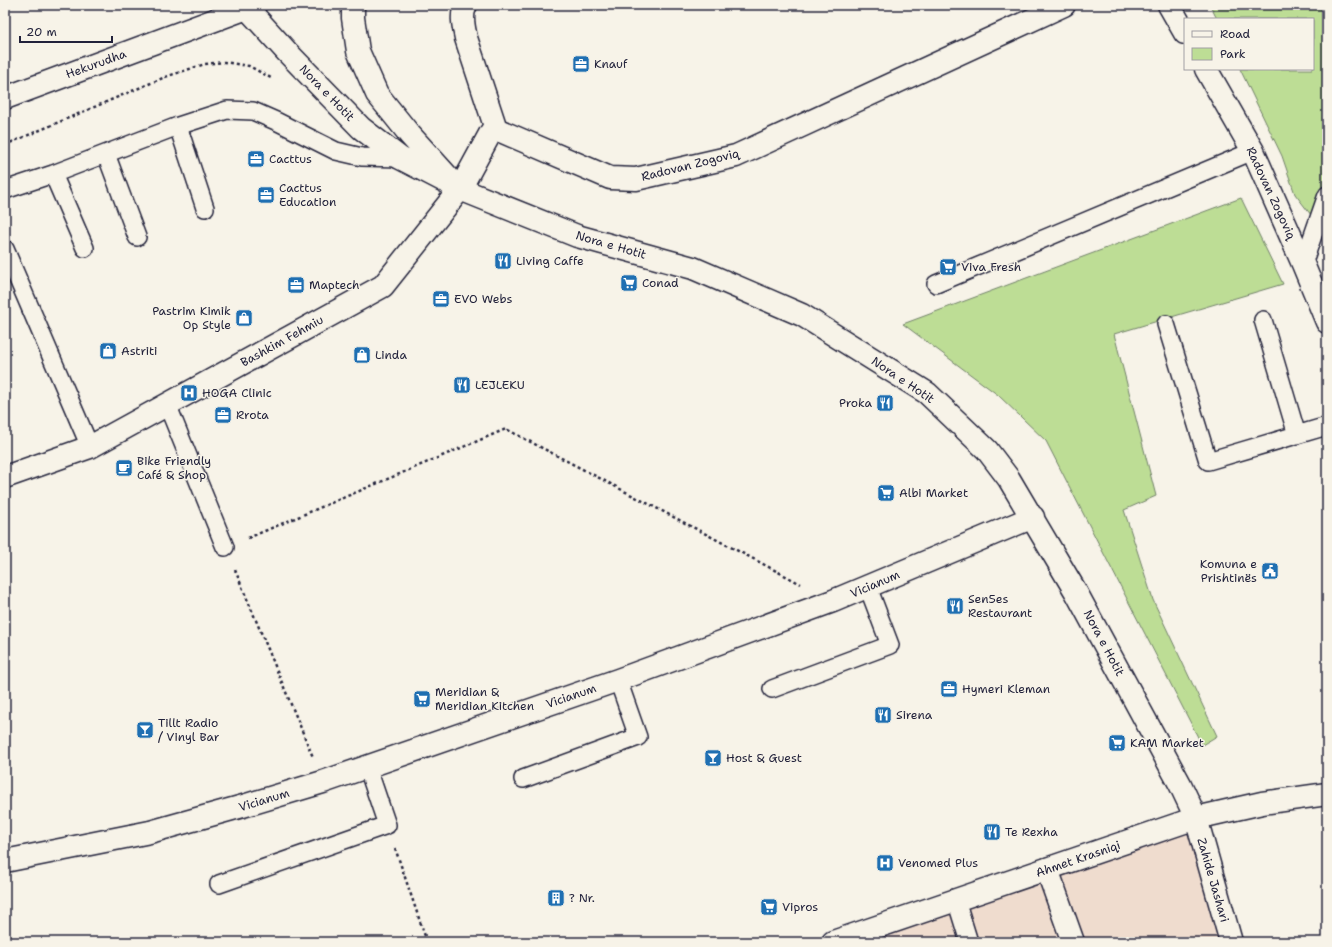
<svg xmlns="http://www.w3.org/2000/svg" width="1332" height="947" viewBox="0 0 1332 947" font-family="'Shantell Sans',sans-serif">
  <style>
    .built { fill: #efdcce }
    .green { fill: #bddd95; stroke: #708068 }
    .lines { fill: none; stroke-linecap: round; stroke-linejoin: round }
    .lane-casing { stroke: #22223b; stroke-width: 20 }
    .street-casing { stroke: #22223b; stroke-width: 25 }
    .secondary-casing { stroke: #22223b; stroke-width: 25 }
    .path { stroke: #22223b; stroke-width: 2.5; stroke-dasharray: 3 3; stroke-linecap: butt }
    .lane { stroke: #f7f3e8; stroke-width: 17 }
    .street { stroke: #f7f3e8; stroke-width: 22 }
    .secondary { stroke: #f7f3e8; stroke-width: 22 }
    .labels { text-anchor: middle; stroke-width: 3; stroke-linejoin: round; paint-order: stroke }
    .street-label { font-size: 12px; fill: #22223b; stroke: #f7f3e8 }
    .poi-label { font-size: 12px; fill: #22223b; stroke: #f7f3e8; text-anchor: start }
  </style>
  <rect width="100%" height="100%" fill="#f7f3e8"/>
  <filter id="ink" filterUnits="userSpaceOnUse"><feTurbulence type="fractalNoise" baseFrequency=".025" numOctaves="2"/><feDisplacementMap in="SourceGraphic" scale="8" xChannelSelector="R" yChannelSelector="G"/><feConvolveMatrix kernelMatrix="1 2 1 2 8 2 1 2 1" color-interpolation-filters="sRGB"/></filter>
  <g filter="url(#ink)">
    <path class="built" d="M 1196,818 L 1231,942 L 833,942 Z"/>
    <path class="green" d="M 1210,5 L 1327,5 L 1327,236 L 1295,194 L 1282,156 L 1240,69 L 1313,69 L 1313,19 L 1217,19 Z
      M 1241,198 L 1283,284 L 1114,334 L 1156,496 L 1124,510 L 1153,600 L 1217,736 L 1202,745 L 1046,441 L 998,395 L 903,324 Z"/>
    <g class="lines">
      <defs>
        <path id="lane" d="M 178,126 L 205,208
          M 106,154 L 137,237
          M 53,174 L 85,248
          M 5,190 L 53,174 L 178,126 L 227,110 L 253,111 L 278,122 L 336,151 L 362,157 L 400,158
          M 5,249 L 90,447
          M 1303,264 L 1327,195
          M 936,284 L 1253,151
          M 1263,320 L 1297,435
          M 1166,324 L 1208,461 L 1327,426
          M 167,404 L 225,547
          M 772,689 L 890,645 L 868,587
          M 523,779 L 638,737 L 618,680
          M 219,884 L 387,825 L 367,766
          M 956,900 L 969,942"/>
        <path id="street" d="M 353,5 L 353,18 L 358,51 L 377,94 L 410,135 L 448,177
          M 466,5 C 460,15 464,28 466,38 L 496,129 L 610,178 L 636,179 L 736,156 L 1064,5
          M 1169,5 L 1185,33
          M 247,8 L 287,52 L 361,128 L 400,158 L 460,189 L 577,236 L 693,268 L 802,315 L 927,393 L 987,450 L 1009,479 L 1076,592 L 1180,784 L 1196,818
          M 1206,69 L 1253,151 L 1303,264 L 1327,322
          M 5,477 L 90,447 L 383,286 L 460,189 L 491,132 L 496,129
          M 5,861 L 150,832 L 243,806 L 323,782 L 618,680 L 833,601 L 1033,517
          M 1047,869 L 1073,942"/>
        <path id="secondary" d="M 5,98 L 255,5
          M 1196,818 L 1231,942
          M 833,942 L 1196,818 L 1262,803 L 1327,794"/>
      </defs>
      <use href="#lane" class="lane-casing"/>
      <use href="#street" class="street-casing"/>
      <use href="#secondary" class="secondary-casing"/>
      <path class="path" d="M 5,145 L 165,77 L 205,64 L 224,62 L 249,66 L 271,78
        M 248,538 L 506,429 L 801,584
        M 235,570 L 313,757
        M 395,848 L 427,942"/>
      <use href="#lane" class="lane"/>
      <use href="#street" class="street"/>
      <use href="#secondary" class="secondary"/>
    </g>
  </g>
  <defs>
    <symbol id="office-square" viewBox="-11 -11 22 22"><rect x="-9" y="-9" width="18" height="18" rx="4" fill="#1f6fb2" stroke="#f7f3e8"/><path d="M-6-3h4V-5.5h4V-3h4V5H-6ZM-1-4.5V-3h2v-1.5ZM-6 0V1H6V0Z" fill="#fff"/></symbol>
    <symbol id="restaurant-square" viewBox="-11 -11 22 22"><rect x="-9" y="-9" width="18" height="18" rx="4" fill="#1f6fb2" stroke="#f7f3e8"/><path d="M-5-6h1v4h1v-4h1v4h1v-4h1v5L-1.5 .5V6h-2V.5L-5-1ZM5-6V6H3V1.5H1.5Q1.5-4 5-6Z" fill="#fff"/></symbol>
    <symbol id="supermarket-square" viewBox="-11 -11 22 22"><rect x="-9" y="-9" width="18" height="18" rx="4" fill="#1f6fb2" stroke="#f7f3e8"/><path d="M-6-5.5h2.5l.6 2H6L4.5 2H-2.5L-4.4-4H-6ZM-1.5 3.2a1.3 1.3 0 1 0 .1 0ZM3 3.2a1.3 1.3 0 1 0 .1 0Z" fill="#fff"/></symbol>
    <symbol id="shop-square" viewBox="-11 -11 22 22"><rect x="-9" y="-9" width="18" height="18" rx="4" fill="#1f6fb2" stroke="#f7f3e8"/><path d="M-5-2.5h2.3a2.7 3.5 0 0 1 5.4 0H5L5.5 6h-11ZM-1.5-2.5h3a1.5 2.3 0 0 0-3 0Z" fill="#fff"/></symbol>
    <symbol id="hospital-square" viewBox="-11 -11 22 22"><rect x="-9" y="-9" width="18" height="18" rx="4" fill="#1f6fb2" stroke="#f7f3e8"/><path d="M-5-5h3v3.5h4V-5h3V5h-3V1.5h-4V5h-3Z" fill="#fff"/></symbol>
    <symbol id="cafe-square" viewBox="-11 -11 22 22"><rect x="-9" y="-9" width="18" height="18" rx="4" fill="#1f6fb2" stroke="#f7f3e8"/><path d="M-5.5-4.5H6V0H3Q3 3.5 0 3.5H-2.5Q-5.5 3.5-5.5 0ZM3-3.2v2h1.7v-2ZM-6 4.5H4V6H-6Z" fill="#fff"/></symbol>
    <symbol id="civic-square" viewBox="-11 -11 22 22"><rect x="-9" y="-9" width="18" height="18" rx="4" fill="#1f6fb2" stroke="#f7f3e8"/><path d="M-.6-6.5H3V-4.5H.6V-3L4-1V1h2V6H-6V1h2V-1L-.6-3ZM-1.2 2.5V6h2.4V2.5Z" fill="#fff"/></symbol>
    <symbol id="bar-square" viewBox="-11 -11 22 22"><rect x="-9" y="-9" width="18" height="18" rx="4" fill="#1f6fb2" stroke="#f7f3e8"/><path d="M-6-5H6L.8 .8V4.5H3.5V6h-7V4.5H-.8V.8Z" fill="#fff"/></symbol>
    <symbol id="building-square" viewBox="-11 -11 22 22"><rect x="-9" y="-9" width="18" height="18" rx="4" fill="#1f6fb2" stroke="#f7f3e8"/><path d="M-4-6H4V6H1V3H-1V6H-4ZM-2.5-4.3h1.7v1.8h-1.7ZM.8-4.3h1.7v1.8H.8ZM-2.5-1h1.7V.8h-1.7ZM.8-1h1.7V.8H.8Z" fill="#fff"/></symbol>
  </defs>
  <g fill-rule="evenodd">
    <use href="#office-square" x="571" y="54" width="20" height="20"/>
    <use href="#office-square" x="246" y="149" width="20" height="20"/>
    <use href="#office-square" x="256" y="185" width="20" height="20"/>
    <use href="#restaurant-square" x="493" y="251" width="20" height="20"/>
    <use href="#supermarket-square" x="938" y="257" width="20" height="20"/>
    <use href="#supermarket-square" x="619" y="273" width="20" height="20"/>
    <use href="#office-square" x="286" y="275" width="20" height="20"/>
    <use href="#office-square" x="431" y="289" width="20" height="20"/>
    <use href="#shop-square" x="234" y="308" width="20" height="20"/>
    <use href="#shop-square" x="98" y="341" width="20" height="20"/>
    <use href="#shop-square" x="352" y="345" width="20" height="20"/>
    <use href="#restaurant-square" x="452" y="375" width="20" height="20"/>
    <use href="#hospital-square" x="179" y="383" width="20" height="20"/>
    <use href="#restaurant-square" x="875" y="393" width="20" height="20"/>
    <use href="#office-square" x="213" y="405" width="20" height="20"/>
    <use href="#cafe-square" x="114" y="458" width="20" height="20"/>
    <use href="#supermarket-square" x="876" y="483" width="20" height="20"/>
    <use href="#civic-square" x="1260" y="561" width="20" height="20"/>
    <use href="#restaurant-square" x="945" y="596" width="20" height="20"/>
    <use href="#office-square" x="939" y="679" width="20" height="20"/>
    <use href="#supermarket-square" x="412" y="689" width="20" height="20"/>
    <use href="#restaurant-square" x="873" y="705" width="20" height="20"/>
    <use href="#bar-square" x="135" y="720" width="20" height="20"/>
    <use href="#supermarket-square" x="1107" y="733" width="20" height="20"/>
    <use href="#bar-square" x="703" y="748" width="20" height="20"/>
    <use href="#restaurant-square" x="982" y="822" width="20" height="20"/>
    <use href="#hospital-square" x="875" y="853" width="20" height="20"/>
    <use href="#building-square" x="546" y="888" width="20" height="20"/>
    <use href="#supermarket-square" x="759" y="897" width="20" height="20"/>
  </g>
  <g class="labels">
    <g class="street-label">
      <text transform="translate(96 64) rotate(-20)" y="4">Hekurudha</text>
      <text transform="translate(327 93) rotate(46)" y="4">Nora e Hotit</text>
      <text transform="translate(690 165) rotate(-14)" y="4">Radovan Zogoviq</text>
      <text transform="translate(1271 193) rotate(65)" y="4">Radovan Zogoviq</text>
      <text transform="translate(611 245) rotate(16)" y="4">Nora e Hotit</text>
      <text transform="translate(282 341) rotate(-29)" y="4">Bashkim Fehmiu</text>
      <text transform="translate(903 380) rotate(34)" y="4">Nora e Hotit</text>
      <text transform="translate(875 584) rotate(-23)" y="4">Vicianum</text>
      <text transform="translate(1104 643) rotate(62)" y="4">Nora e Hotit</text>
      <text transform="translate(571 696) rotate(-19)" y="4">Vicianum</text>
      <text transform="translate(264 800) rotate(-17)" y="4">Vicianum</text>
      <text transform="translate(1078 859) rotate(-19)" y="4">Ahmet Krasniqi</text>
      <text transform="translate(1213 880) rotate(74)" y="4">Zahide Jashari</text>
    </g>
    <g class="poi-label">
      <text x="594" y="68">Knauf</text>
      <text x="269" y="163">Cacttus</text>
      <text x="279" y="192">Cacttus<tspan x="279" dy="14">Education</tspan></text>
      <text x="516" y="265">Living Caffe</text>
      <text x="961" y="271">Viva Fresh</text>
      <text x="642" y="287">Conad</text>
      <text x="309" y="289">Maptech</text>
      <text x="454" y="303">EVO Webs</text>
      <text x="231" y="315" text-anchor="end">Pastrim Kimik<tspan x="231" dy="14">Op Style</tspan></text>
      <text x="121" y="355">Astriti</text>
      <text x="375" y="359">Linda</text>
      <text x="475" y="389">LEJLEKU</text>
      <text x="202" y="397">HOGA Clinic</text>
      <text x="872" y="407" text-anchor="end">Proka</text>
      <text x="236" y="419">Rrota</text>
      <text x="137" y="465">Bike Friendly<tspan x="137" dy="14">Café &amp; Shop</tspan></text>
      <text x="899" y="497">Albi Market</text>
      <text x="1257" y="568" text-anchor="end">Komuna e<tspan x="1257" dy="14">Prishtinës</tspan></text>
      <text x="968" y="603">Sen5es<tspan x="968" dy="14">Restaurant</tspan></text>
      <text x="962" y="693">Hymeri Kleman</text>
      <text x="435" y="696">Meridian &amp;<tspan x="435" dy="14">Meridian Kitchen</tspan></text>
      <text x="896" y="719">Sirena</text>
      <text x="158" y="727">Tillt Radio<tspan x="158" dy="14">/ Vinyl Bar</tspan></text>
      <text x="1130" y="747">KAM Market</text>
      <text x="726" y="762">Host &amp; Guest</text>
      <text x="1005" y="836">Te Rexha</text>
      <text x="898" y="867">Venomed Plus</text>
      <text x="569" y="902">? Nr.</text>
      <text x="782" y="911">Vipros</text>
    </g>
  </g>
  <rect width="1332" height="947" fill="none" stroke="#f7f3e8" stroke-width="20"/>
  <rect x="10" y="10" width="1312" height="927" fill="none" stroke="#22223b" stroke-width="1.5" filter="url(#ink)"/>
  <rect x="1184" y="18" width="130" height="52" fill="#f7f3e8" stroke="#a29fa3"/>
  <rect x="1192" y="31" width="20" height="6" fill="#f7f3e8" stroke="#a29fa3"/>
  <text x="1220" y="38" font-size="12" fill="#22223b">Road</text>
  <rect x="1192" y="48" width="20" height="12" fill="#bddd95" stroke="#a29fa3"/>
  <text x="1220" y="58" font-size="12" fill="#22223b">Park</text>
  <path d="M20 36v6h92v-6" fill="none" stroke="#22223b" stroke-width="2"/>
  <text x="26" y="36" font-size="12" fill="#22223b" stroke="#f7f3e8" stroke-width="3" paint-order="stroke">20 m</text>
</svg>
